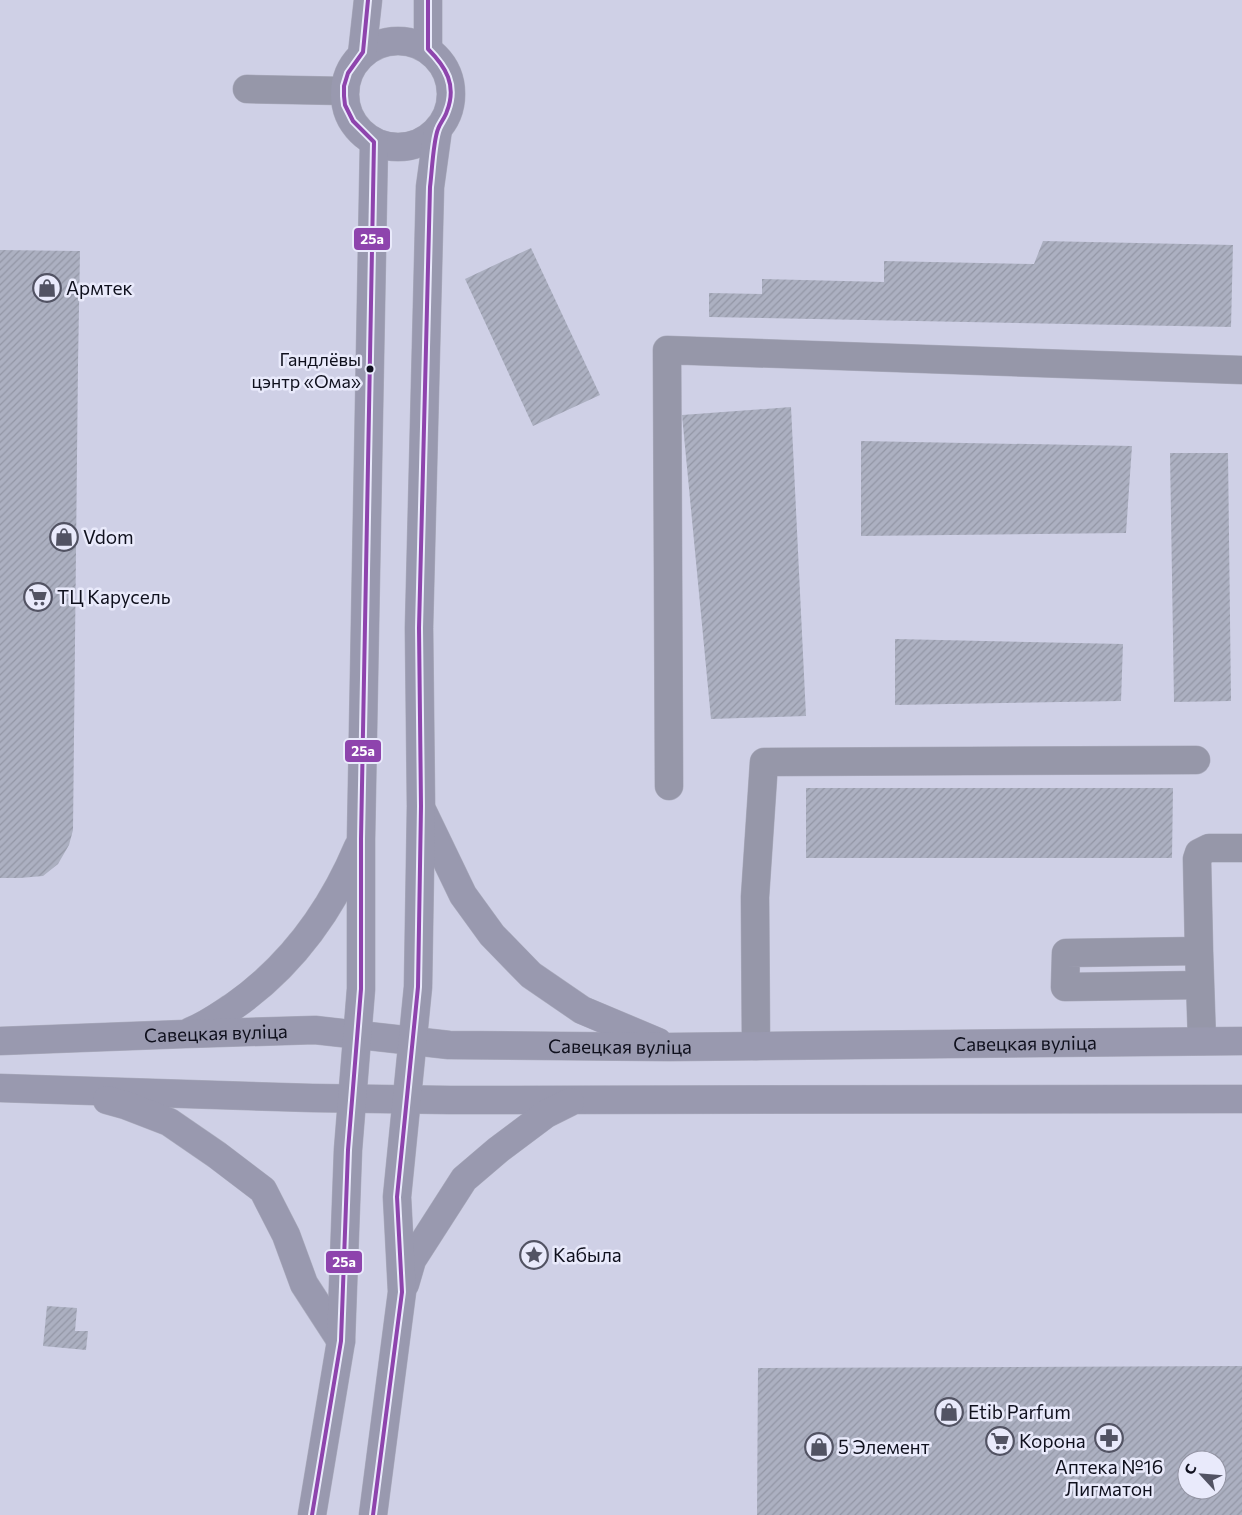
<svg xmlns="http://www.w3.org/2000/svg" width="1242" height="1515" viewBox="0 0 1242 1515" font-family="Commissioner,sans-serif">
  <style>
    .building { fill: url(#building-hatch); fill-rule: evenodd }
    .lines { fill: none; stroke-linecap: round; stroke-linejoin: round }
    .minor-casing { stroke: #aeafc0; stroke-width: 29 }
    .major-casing { stroke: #aeafc0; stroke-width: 29 }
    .minor { stroke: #9697a9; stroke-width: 28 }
    .major { stroke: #9999af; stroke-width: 28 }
    .bus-1-casing { stroke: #e9eafb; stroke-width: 8 }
    .bus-1 { stroke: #8e44ad; stroke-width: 4 }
    .bus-dot { fill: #0f101d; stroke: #e9eafb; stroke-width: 2 }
    .labels { text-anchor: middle; stroke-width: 5; stroke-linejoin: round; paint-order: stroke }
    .bus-label { font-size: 18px; fill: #0f101d; stroke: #e9eafb; text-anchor: end }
    .poi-label { font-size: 19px; fill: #0f101d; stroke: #e9eafb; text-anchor: start }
    .street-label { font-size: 19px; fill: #0f101d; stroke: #e9eafb }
    .line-badge { stroke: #e9eafb; stroke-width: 2 }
    .badge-label { font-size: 14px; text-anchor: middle; font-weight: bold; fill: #fff }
  </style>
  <defs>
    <pattern id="building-hatch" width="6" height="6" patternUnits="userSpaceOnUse" patternTransform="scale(1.25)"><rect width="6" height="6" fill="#acb0c1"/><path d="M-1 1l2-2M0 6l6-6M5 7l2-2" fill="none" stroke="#9396a5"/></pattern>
  </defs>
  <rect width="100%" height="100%" fill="#cfd0e6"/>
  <path class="building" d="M 1043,241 L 1233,245 L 1231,327 L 709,317 L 709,293 L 762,294 L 762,279 L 884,282 L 884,261 L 1034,264 Z
    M 531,248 L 600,395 L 533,426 L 465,279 Z
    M 0,250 L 80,251 L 78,365 L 73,830 L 69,845 L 58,864 L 43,876 L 20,878 L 0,878 Z
    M 791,407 L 806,716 L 711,719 L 682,415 Z
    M 861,441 L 1132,446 L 1126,533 L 861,536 Z
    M 1170,453 L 1228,453 L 1231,701 L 1174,702 Z
    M 895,639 L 1123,644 L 1121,701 L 895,705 Z
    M 806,788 L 1173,788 L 1172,858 L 806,858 Z
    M 47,1306 L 77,1308 L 75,1331 L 88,1331 L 86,1350 L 43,1346 Z
    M 1242,1366 L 1242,1515 L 757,1515 L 758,1368 ZM 1187,1460 L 1217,1460 L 1217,1490 L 1187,1490 Z"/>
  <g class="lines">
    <defs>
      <path id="minor" d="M 247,89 L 345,91
        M 669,786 L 667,350 L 1242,370
        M 1199,951 L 1197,859 L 1199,853 L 1209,848 L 1242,848
        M 1200,985 L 1065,987 L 1066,953 L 1199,951 L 1202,1041
        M 756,1046 L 755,897 L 764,762 L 1196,760"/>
      <g id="major">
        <path d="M 428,0 L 428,49"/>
        <circle cx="398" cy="94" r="53"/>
        <path d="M 362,54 L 368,0"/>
        <path d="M 423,812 L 463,895 L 492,935 L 531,975 L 582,1010 L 658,1042"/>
        <path d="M 191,1031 C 207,1025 220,1015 234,1006 C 291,966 331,911 358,847"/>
        <path id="s1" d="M 0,1041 L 185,1034 L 315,1030 L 449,1045 L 669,1047 L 1242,1041"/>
        <path d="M 0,1088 L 312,1098 L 450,1100 L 1242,1099"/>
        <path d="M 107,1100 L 125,1105 L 169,1122 L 217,1155 L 263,1190 L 286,1235 L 304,1284 L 341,1341"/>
        <path d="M 405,1284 L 412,1260 L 464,1179 L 498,1150 L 546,1114 L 570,1102"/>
        <path d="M 312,1515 L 341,1341 L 348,1150 L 361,989 L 361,839 L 374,142"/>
        <path d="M 373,1515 L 402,1292 L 397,1197 L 418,987 L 421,806 L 419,628 L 430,187 L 438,129"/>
      </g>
    </defs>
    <use href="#minor" class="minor-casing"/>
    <use href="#major" class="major-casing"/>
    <use href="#minor" class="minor"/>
    <use href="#major" class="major"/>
    <defs>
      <path id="bus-1" d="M 312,1515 L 341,1341 L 348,1150 L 361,989 L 361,839 L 374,142 L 353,121 L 345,105 L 344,96 L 344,86 L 348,73 L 363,52 L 368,0
        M 373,1515 L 402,1292 L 397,1197 L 418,987 L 421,806 L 419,628 L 430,187 C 432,172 433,142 438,129 C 440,123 445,118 447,111 C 457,85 446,67 428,49 L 428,0"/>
    </defs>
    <use href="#bus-1" class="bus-1-casing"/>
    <use href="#bus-1" class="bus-1"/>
  </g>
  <defs>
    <symbol id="shop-ring" viewBox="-11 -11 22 22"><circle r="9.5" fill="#e9eafb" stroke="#525363" stroke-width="1.5"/><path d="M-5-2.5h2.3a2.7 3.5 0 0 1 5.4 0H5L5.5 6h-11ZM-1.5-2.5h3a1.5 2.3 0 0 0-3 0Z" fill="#525363"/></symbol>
    <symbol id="supermarket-ring" viewBox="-11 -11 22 22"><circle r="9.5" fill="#e9eafb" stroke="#525363" stroke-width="1.5"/><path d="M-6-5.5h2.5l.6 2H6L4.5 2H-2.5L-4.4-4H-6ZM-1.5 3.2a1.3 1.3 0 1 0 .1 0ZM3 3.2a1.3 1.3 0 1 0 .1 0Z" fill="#525363"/></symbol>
    <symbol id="sight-ring" viewBox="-11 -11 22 22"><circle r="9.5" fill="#e9eafb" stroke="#525363" stroke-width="1.5"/><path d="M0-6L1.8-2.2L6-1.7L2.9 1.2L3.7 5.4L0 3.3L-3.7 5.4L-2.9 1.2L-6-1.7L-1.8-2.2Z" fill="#525363"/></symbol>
    <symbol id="pharmacy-ring" viewBox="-11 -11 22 22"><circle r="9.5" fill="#e9eafb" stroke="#525363" stroke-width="1.5"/><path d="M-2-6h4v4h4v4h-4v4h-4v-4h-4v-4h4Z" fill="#525363"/></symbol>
  </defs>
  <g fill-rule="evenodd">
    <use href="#shop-ring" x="31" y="272" width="32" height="32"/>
    <use href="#shop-ring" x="48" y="521" width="32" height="32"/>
    <use href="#supermarket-ring" x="22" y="581" width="32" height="32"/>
    <use href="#sight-ring" x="518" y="1239" width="32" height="32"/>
    <use href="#shop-ring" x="933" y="1396" width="32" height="32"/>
    <use href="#pharmacy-ring" x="1093" y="1422" width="32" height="32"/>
    <use href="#supermarket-ring" x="984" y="1425" width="32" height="32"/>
    <use href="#shop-ring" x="803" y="1431" width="32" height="32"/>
  </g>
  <circle class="bus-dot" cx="370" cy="369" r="4.5"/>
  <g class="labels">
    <g class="bus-label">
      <text x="361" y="366">Гандлёвы<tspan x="361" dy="22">цэнтр «Ома»</tspan></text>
    </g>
    <g class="poi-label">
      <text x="66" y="295">Армтек</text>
      <text x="83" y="544">Vdom</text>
      <text x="57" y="604">ТЦ Карусель</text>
      <text x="553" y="1262">Кабыла</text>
      <text x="968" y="1419">Etib Parfum</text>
      <text x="1019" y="1448">Корона</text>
      <text x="838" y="1454">5 Элемент</text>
      <text x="1109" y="1474" text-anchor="middle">Аптека №16<tspan x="1109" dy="22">Лигматон</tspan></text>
    </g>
    <g class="street-label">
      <text dy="7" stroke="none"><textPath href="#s1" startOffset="216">Савецкая вуліца</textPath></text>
      <text dy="7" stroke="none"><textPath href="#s1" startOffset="1026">Савецкая вуліца</textPath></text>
      <text dy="7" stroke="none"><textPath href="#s1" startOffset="621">Савецкая вуліца</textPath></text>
    </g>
  </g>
  <g class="line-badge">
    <rect x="353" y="227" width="38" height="24" rx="5" fill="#8e44ad"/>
    <rect x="344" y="739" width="38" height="24" rx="5" fill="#8e44ad"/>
    <rect x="325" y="1250" width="38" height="24" rx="5" fill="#8e44ad"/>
  </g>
  <g class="badge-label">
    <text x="372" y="244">25а</text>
    <text x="363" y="756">25а</text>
    <text x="344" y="1267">25а</text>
  </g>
  <g transform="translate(1202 1475) rotate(296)"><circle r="24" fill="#e9eafb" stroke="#9293a2"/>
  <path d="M0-4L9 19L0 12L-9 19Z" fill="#525363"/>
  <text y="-8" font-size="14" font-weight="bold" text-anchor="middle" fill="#0f101d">С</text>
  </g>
</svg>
